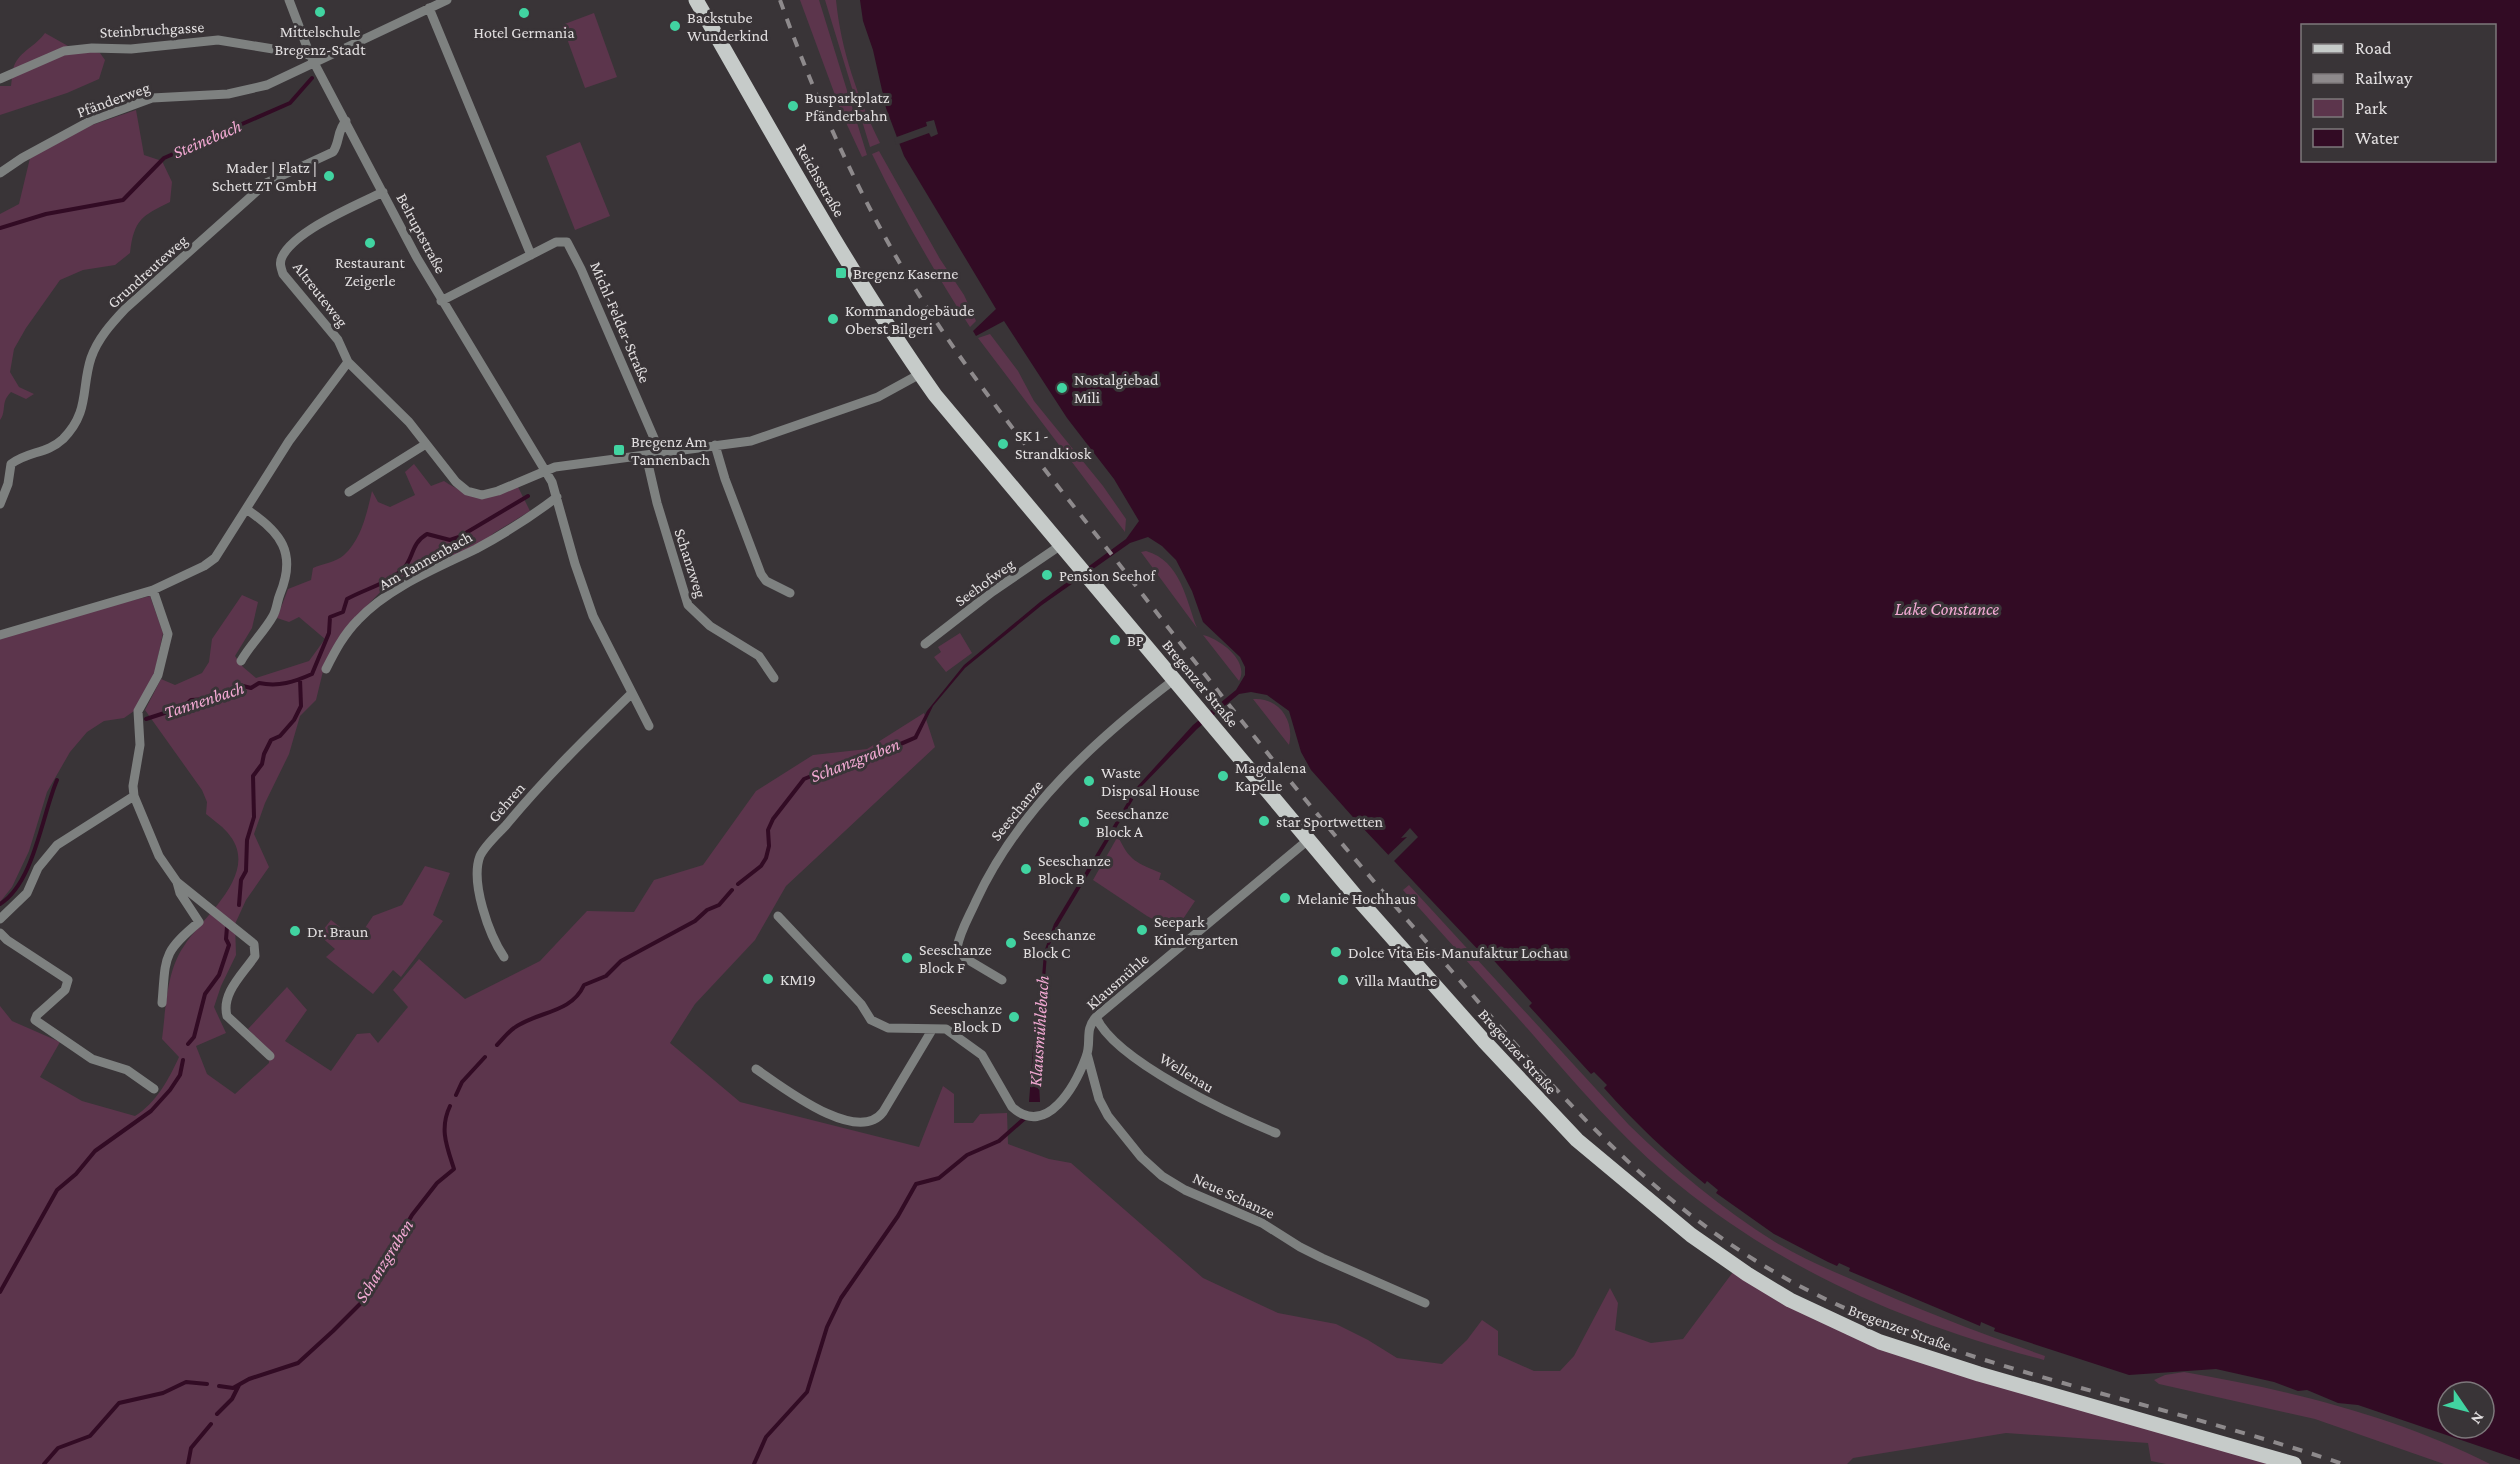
<svg xmlns="http://www.w3.org/2000/svg" width="2520" height="1464" viewBox="0 0 2520 1464" font-family="'Crimson Pro',serif">
  <style>
    .green { fill: #5c354c }
    .water { fill: #320b24; fill-rule: evenodd }
    .pier { fill: #393437 }
    .lines { fill: none; stroke-linecap: round; stroke-linejoin: round }
    .stream { stroke: #320b24; stroke-width: 4 }
    .street { stroke: #7e8180; stroke-width: 9 }
    .primary { stroke: #c6cbc9; stroke-width: 15 }
    .rail { stroke: #8e8a8c; stroke-width: 4; stroke-dasharray: 10 10; stroke-linecap: butt }
    .poi-dot { fill: #41d4a1; stroke: #393437; stroke-width: 2 }
    .labels { text-anchor: middle; stroke-width: 6; stroke-linejoin: round; paint-order: stroke }
    .poi-label { font-size: 16px; fill: #e2dfe0; stroke: #393437; text-anchor: start }
    .street-label { font-size: 16px; fill: #e2dfe0; stroke: #393437 }
    .water-label { font-size: 18px; font-style: italic; fill: #f2a9d3; stroke: #393437 }
  </style>
  <rect width="100%" height="100%" fill="#393437"/>
  <path class="green" d="M 800,0 L 819,0 L 867,155 L 862,157 L 842,114 Z
    M 825,0 L 836,0 C 841,51 858,98 880,143 L 870,147 Z
    M 594,13 L 617,77 L 585,88 L 562,25 Z
    M 45,33 L 68,46 L 100,53 L 105,60 L 99,79 L 67,93 L 0,115 L 0,86 L 11,86 C 12,80 12,71 14,66 C 20,51 36,46 45,33 Z
    M 136,110 L 144,155 L 162,161 L 172,182 L 170,202 C 142,216 134,219 130,253 L 115,265 L 83,270 L 60,280 L 26,328 L 14,349 L 10,372 L 19,387 L 34,394 L 26,399 L 11,392 C 0,403 7,410 0,420 L 0,214 L 19,204 L 30,158 L 89,126 Z
    M 580,142 L 610,216 L 575,230 L 546,156 Z
    M 879,151 L 940,259 L 964,295 L 976,321 L 970,327 C 934,271 901,214 872,154 Z
    M 990,334 L 1018,371 L 1034,401 L 1103,486 L 1126,519 L 1125,532 L 978,338 Z
    M 414,464 L 431,486 L 444,481 C 472,500 487,494 517,485 L 530,511 L 494,533 L 470,554 L 424,566 L 389,583 L 354,619 L 325,663 L 316,700 L 300,716 L 289,754 L 265,803 L 254,834 L 269,867 L 246,900 L 235,924 L 236,955 L 221,986 L 214,1007 L 226,1033 L 196,1046 L 207,1074 L 235,1094 L 269,1063 L 268,1051 L 248,1029 L 287,987 L 307,1010 L 285,1041 L 331,1071 L 357,1034 L 370,1033 L 378,1043 L 408,1007 L 393,990 L 419,959 L 465,999 L 540,961 L 587,911 L 634,912 L 654,880 L 703,865 L 756,791 L 813,755 L 867,749 L 924,713 L 935,747 L 786,886 L 755,940 L 695,1004 L 670,1043 L 740,1102 L 919,1147 L 943,1086 L 954,1094 L 954,1123 L 973,1123 L 980,1114 L 1007,1113 L 1008,1144 L 1049,1159 L 1071,1163 L 1203,1278 L 1278,1313 L 1336,1324 L 1368,1340 L 1397,1358 L 1442,1364 L 1467,1340 L 1482,1320 L 1498,1331 L 1498,1355 L 1534,1371 L 1560,1371 L 1574,1356 L 1610,1288 L 1618,1303 L 1615,1330 L 1651,1343 L 1683,1339 L 1733,1272 L 1818,1321 L 2272,1464 L 2166,1464 L 2151,1461 L 2148,1443 L 2006,1433 L 1853,1458 L 1847,1464 L 0,1464 L 0,1006 L 12,1021 L 60,1042 L 40,1077 L 82,1101 L 135,1116 C 156,1103 169,1079 179,1057 L 162,1039 C 166,1009 166,972 184,946 C 204,915 263,872 227,832 C 221,825 213,820 206,814 L 207,802 L 202,790 L 145,710 L 161,679 L 175,685 L 202,673 L 209,662 L 212,639 L 242,595 L 258,602 L 252,628 L 235,656 L 243,667 L 256,678 L 309,661 L 325,639 L 299,617 L 289,622 L 277,618 L 288,589 L 311,580 L 313,568 C 322,564 336,562 344,555 C 361,540 367,513 372,491 L 378,502 L 390,507 L 415,495 L 405,472 Z
    M 1146,551 C 1181,561 1186,600 1197,628 L 1141,552 Z
    M 150,596 L 163,633 L 154,676 L 134,711 L 124,718 L 104,721 L 87,732 L 70,752 L 47,792 L 29,851 L 12,887 L 0,902 L 0,634 Z
    M 960,633 L 972,653 L 946,672 L 934,657 L 941,652 L 938,647 Z
    M 1203,635 C 1220,639 1250,661 1239,681 Z
    M 1253,699 C 1279,697 1295,721 1289,745 Z
    M 1118,836 C 1129,861 1137,863 1161,873 L 1159,880 L 1163,880 L 1195,901 L 1175,931 L 1147,916 L 1093,880 Z
    M 425,866 L 450,873 L 433,915 L 443,921 L 401,977 L 393,970 L 373,994 L 326,957 L 335,949 L 319,935 L 331,920 L 357,940 L 373,916 L 402,905 Z
    M 1409,885 L 1629,1125 C 1673,1168 1722,1209 1775,1242 C 1800,1257 1827,1269 1853,1280 C 1916,1309 1980,1333 2045,1356 L 2044,1360 C 1910,1325 1786,1272 1679,1185 C 1622,1139 1575,1083 1527,1028 C 1486,982 1444,936 1403,890 Z
    M 2184,1372 C 2289,1390 2395,1416 2490,1464 L 2444,1464 L 2315,1419 L 2159,1384 L 2154,1380 L 2165,1375 Z"/>
  <path class="water" d="M 860,0 L 2520,0 L 2520,1460 L 2358,1405 L 2338,1403 L 2307,1390 L 2298,1391 L 2274,1382 L 2216,1369 L 2129,1375 L 1994,1331 L 1995,1328 L 1981,1322 L 1980,1326 L 1849,1271 L 1850,1268 L 1839,1263 L 1837,1266 L 1828,1262 L 1774,1234 L 1716,1193 L 1718,1190 L 1707,1181 L 1705,1184 C 1668,1154 1635,1123 1604,1088 L 1607,1085 L 1594,1072 L 1591,1074 L 1529,1006 L 1532,1003 L 1488,954 L 1485,957 L 1360,825 L 1311,770 L 1301,752 L 1289,711 L 1267,695 L 1251,692 L 1239,694 L 1197,729 L 1140,788 L 1054,932 L 1047,954 L 1042,1018 L 1044,1027 L 1038,1064 L 1040,1102 L 1029,1102 L 1033,1049 L 1039,1016 L 1044,952 L 1054,924 L 1136,788 L 1193,725 L 1236,690 L 1245,675 L 1245,667 L 1240,657 L 1203,622 L 1192,591 L 1176,560 L 1162,546 L 1148,537 L 1130,543 L 1042,605 L 965,668 L 933,706 L 917,739 L 883,754 L 841,765 L 841,763 L 876,752 L 914,736 L 927,711 L 964,665 L 1040,602 L 1126,539 L 1139,521 L 1114,479 L 1067,418 L 1004,321 L 976,336 L 973,331 L 996,309 L 904,156 L 886,108 L 873,50 L 863,21 ZM 2302,26 L 2494,26 L 2494,160 L 2302,160 ZM 2448,1392 L 2484,1392 L 2484,1428 L 2448,1428 Z"/>
  <path class="pier" d="M 934,120 L 938,134 L 931,137 L 929,133 L 896,145 L 894,138 L 927,126 L 926,122 Z
    M 1410,828 L 1418,837 L 1392,863 L 1386,857 L 1407,837 L 1401,838 Z"/>
  <g class="lines">
    <path class="stream" d="M 0,228 L 46,214 L 123,200 L 164,158 L 290,103 L 312,78
      M 146,719 L 183,707 L 191,700 L 211,699 L 218,694 L 224,695 L 239,685 L 251,688 L 259,683 C 279,687 294,682 312,674 L 329,633 L 330,617 L 343,612 L 347,599 C 365,589 387,584 403,569 C 414,559 410,544 427,534 L 450,540 L 459,537 L 528,496
      M 738,884 L 761,866 L 766,858 L 769,846 L 768,830 L 773,819 L 804,779 L 844,763
      M 0,904 C 34,883 42,815 57,780
      M 239,905 L 241,880 L 246,871 L 247,840 L 254,817 L 253,776 L 262,764 L 264,754 L 271,740 L 280,736 L 294,720 L 301,706 L 300,679
      M 188,1044 L 194,1037 L 205,994 L 219,975 L 229,945 L 226,939 L 227,927
      M 497,1045 C 503,1039 508,1032 514,1028 C 537,1011 571,1014 584,985 L 606,976 L 621,961 L 695,921 L 707,910 L 719,905 L 732,890
      M 456,1095 L 462,1082 L 485,1057
      M 0,1292 L 57,1190 L 76,1174 L 95,1151 L 151,1111 L 170,1090 L 180,1075 L 183,1060
      M 219,1386 L 233,1388 L 249,1379 L 298,1363 L 333,1331 L 365,1299 L 412,1215 L 437,1183 L 454,1169 C 447,1147 439,1129 450,1106
      M 217,1414 L 232,1399 L 239,1385
      M 44,1464 L 58,1448 L 90,1436 L 119,1403 L 163,1393 L 186,1382 L 207,1384
      M 188,1464 L 191,1448 L 211,1424
      M 754,1464 L 766,1437 L 807,1392 L 827,1327 L 841,1298 L 898,1216 L 916,1184 L 939,1178 L 967,1155 L 999,1141 L 1025,1118"/>
    <path class="street" d="M 289,0 L 310,55 L 417,258 L 552,482 L 575,564 L 593,616 L 649,726
      M 429,8 L 531,255
      M 0,79 L 64,51 L 92,48 L 131,49 L 218,40 L 310,55
      M 0,173 L 22,158 L 92,120 L 152,98 L 228,94 L 267,85 L 447,0
      M 441,301 L 556,242 L 567,242 L 581,269 L 657,445 L 659,453
      M 348,362 L 409,422 L 456,482 L 467,491 L 482,495 L 498,491 L 555,467 L 751,441 L 878,397 L 920,374
      M 715,445 L 725,479 L 761,574 L 766,581 L 790,593
      M 646,455 L 657,503 L 688,605 L 710,626 L 759,656 L 774,678
      M 349,492 L 426,444
      M 0,504 L 8,484 L 11,464 C 28,451 47,454 63,439 C 90,412 81,388 91,358 C 98,338 112,323 125,309 L 266,183 L 333,152 C 340,142 337,130 346,121
      M 153,590 L 168,634 L 158,675 L 138,711 L 140,745 L 133,786 L 134,796 L 159,856 L 177,882 L 254,944 L 255,956 C 243,974 221,993 227,1016 L 270,1056
      M 0,635 L 153,590 L 204,566 L 215,558 L 289,441 L 348,362 L 338,340 L 283,274 C 281,268 279,263 282,257 C 295,230 357,205 383,192
      M 925,644 L 992,592 L 1061,545
      M 241,661 C 250,645 264,632 273,616 C 277,609 277,601 280,594 C 297,553 281,532 246,509
      M 326,669 C 335,651 344,634 358,620 C 389,587 437,568 476,549 C 504,534 532,516 557,497
      M 778,916 L 861,1004 L 871,1020 L 888,1028 L 946,1029 L 982,1055 L 1012,1107 C 1047,1139 1076,1084 1086,1057 C 1092,1042 1084,1030 1096,1017 L 1308,840
      M 0,919 L 27,893 L 38,868 L 57,845 L 134,796
      M 0,933 L 7,940 L 68,980 L 65,990 L 37,1015 L 35,1020 L 92,1059 L 127,1070 L 154,1089
      M 504,957 C 489,935 470,882 480,856 C 485,845 499,833 507,824 C 545,778 588,736 631,694
      M 1002,980 L 965,958 L 957,948 C 960,931 969,917 976,901 C 1018,810 1096,739 1175,679
      M 162,1003 C 166,956 162,953 199,922 L 180,893 L 177,882
      M 1096,1017 C 1115,1061 1232,1115 1276,1133
      M 1087,1054 L 1099,1099 L 1108,1116 L 1141,1157 L 1162,1176 L 1185,1190 L 1262,1223 L 1300,1247 L 1322,1258 L 1425,1303
      M 756,1069 C 781,1086 857,1146 883,1112 L 932,1030"/>
    <path class="primary" d="M 696,0 C 773,134 846,269 935,395 L 1359,900 L 1484,1041 L 1577,1140 L 1691,1235 L 1747,1274 L 1790,1300 L 1880,1342 L 1979,1374 L 2294,1464"/>
    <path class="rail" d="M 780,0 C 810,84 846,167 890,246 C 955,363 1044,467 1126,573 C 1220,695 1315,815 1416,930 C 1524,1053 1628,1186 1771,1270 C 1863,1324 1961,1354 2063,1383 C 2157,1409 2251,1433 2343,1464"/>
  </g>
  <g class="poi-dot">
    <circle cx="320" cy="12" r="6"/>
    <circle cx="524" cy="13" r="6"/>
    <circle cx="675" cy="26" r="6"/>
    <circle cx="793" cy="106" r="6"/>
    <circle cx="329" cy="176" r="6"/>
    <circle cx="370" cy="243" r="6"/>
    <rect x="835" y="267" width="12" height="12" rx="3"/>
    <circle cx="833" cy="319" r="6"/>
    <circle cx="1062" cy="388" r="6"/>
    <circle cx="1003" cy="444" r="6"/>
    <rect x="613" y="444" width="12" height="12" rx="3"/>
    <circle cx="1047" cy="575" r="6"/>
    <circle cx="1115" cy="640" r="6"/>
    <circle cx="1223" cy="776" r="6"/>
    <circle cx="1089" cy="781" r="6"/>
    <circle cx="1264" cy="821" r="6"/>
    <circle cx="1084" cy="822" r="6"/>
    <circle cx="1026" cy="869" r="6"/>
    <circle cx="1285" cy="898" r="6"/>
    <circle cx="1142" cy="930" r="6"/>
    <circle cx="295" cy="931" r="6"/>
    <circle cx="1011" cy="943" r="6"/>
    <circle cx="1336" cy="952" r="6"/>
    <circle cx="907" cy="958" r="6"/>
    <circle cx="768" cy="979" r="6"/>
    <circle cx="1343" cy="980" r="6"/>
    <circle cx="1014" cy="1017" r="6"/>
  </g>
  <g class="labels">
    <g class="poi-label">
      <text x="687" y="23">Backstube<tspan x="687" dy="18">Wunderkind</tspan></text>
      <text x="320" y="37" text-anchor="middle">Mittelschule<tspan x="320" dy="18">Bregenz-Stadt</tspan></text>
      <text x="524" y="38" text-anchor="middle">Hotel Germania</text>
      <text x="805" y="103">Busparkplatz<tspan x="805" dy="18">Pfänderbahn</tspan></text>
      <text x="317" y="173" text-anchor="end">Mader | Flatz |<tspan x="317" dy="18">Schett ZT GmbH</tspan></text>
      <text x="370" y="268" text-anchor="middle">Restaurant<tspan x="370" dy="18">Zeigerle</tspan></text>
      <text x="853" y="279">Bregenz Kaserne</text>
      <text x="845" y="316">Kommandogebäude<tspan x="845" dy="18">Oberst Bilgeri</tspan></text>
      <text x="1074" y="385">Nostalgiebad<tspan x="1074" dy="18">Mili</tspan></text>
      <text x="1015" y="441">SK 1 -<tspan x="1015" dy="18">Strandkiosk</tspan></text>
      <text x="631" y="447">Bregenz Am<tspan x="631" dy="18">Tannenbach</tspan></text>
      <text x="1059" y="581">Pension Seehof</text>
      <text x="1127" y="646">BP</text>
      <text x="1235" y="773">Magdalena<tspan x="1235" dy="18">Kapelle</tspan></text>
      <text x="1101" y="778">Waste<tspan x="1101" dy="18">Disposal House</tspan></text>
      <text x="1096" y="819">Seeschanze<tspan x="1096" dy="18">Block A</tspan></text>
      <text x="1276" y="827">star Sportwetten</text>
      <text x="1038" y="866">Seeschanze<tspan x="1038" dy="18">Block B</tspan></text>
      <text x="1297" y="904">Melanie Hochhaus</text>
      <text x="1154" y="927">Seepark<tspan x="1154" dy="18">Kindergarten</tspan></text>
      <text x="307" y="937">Dr. Braun</text>
      <text x="1023" y="940">Seeschanze<tspan x="1023" dy="18">Block C</tspan></text>
      <text x="919" y="955">Seeschanze<tspan x="919" dy="18">Block F</tspan></text>
      <text x="1348" y="958">Dolce Vita Eis-Manufaktur Lochau</text>
      <text x="780" y="985">KM19</text>
      <text x="1355" y="986">Villa Mauthe</text>
      <text x="1002" y="1014" text-anchor="end">Seeschanze<tspan x="1002" dy="18">Block D</tspan></text>
    </g>
    <g class="street-label">
      <text transform="translate(152 29) rotate(-3)" y="6">Steinbruchgasse</text>
      <text transform="translate(113 99) rotate(-20)" y="6">Pfänderweg</text>
      <text transform="translate(821 180) rotate(60)" y="6">Reichsstraße</text>
      <text transform="translate(422 233) rotate(62)" y="6">Belruptstraße</text>
      <text transform="translate(147 271) rotate(-42)" y="6">Grundreuteweg</text>
      <text transform="translate(321 294) rotate(52)" y="6">Altreuteweg</text>
      <text transform="translate(621 322) rotate(67)" y="6">Michl-Felder-Straße</text>
      <text transform="translate(425 560) rotate(-29)" y="6">Am Tannenbach</text>
      <text transform="translate(691 563) rotate(72)" y="6">Schanzweg</text>
      <text transform="translate(984 582) rotate(-36)" y="6">Seehofweg</text>
      <text transform="translate(1201 683) rotate(50)" y="6">Bregenzer Straße</text>
      <text transform="translate(506 802) rotate(-49)" y="6">Gehren</text>
      <text transform="translate(1016 810) rotate(-51)" y="6">Seeschanze</text>
      <text transform="translate(1117 981) rotate(-41)" y="6">Klausmühle</text>
      <text transform="translate(1518 1051) rotate(48)" y="6">Bregenzer Straße</text>
      <text transform="translate(1187 1072) rotate(32)" y="6">Wellenau</text>
      <text transform="translate(1234 1195) rotate(25)" y="6">Neue Schanze</text>
      <text transform="translate(1900 1327) rotate(20)" y="6">Bregenzer Straße</text>
    </g>
    <g class="water-label">
      <text transform="translate(207 139) rotate(-23)" y="6">Steinebach</text>
      <text x="1947" y="615">Lake Constance</text>
      <text transform="translate(204 700) rotate(-18)" y="6">Tannenbach</text>
      <text transform="translate(855 760) rotate(-21)" y="6">Schanzgraben</text>
      <text transform="translate(1039 1031) rotate(-86)" y="6">Klausmühlebach</text>
      <text transform="translate(384 1261) rotate(-58)" y="6">Schanzgraben</text>
    </g>
  </g>
  <rect x="2301" y="24" width="195" height="138" fill="#393437" stroke="#7d787b" stroke-width="1.5"/>
  <rect x="2313" y="44" width="30" height="9" fill="#c6cbc9" stroke="#7d787b" stroke-width="1.5"/>
  <text x="2355" y="54" font-size="18" fill="#e2dfe0">Road</text>
  <rect x="2313" y="74" width="30" height="9" fill="#8e8a8c" stroke="#7d787b" stroke-width="1.5"/>
  <text x="2355" y="84" font-size="18" fill="#e2dfe0">Railway</text>
  <rect x="2313" y="99" width="30" height="18" fill="#5c354c" stroke="#7d787b" stroke-width="1.5"/>
  <text x="2355" y="114" font-size="18" fill="#e2dfe0">Park</text>
  <rect x="2313" y="129" width="30" height="18" fill="#320b24" stroke="#7d787b" stroke-width="1.5"/>
  <text x="2355" y="144" font-size="18" fill="#e2dfe0">Water</text>
  <g transform="translate(2466 1410) rotate(125)"><circle r="28" fill="#393437" stroke="#7d787b" stroke-width="1.5"/>
  <path d="M0-4.5L10 22L0 15L-10 22Z" fill="#41d4a1"/>
  <text y="-9" font-size="16" font-weight="bold" text-anchor="middle" fill="#e2dfe0">N</text>
  </g>
</svg>
